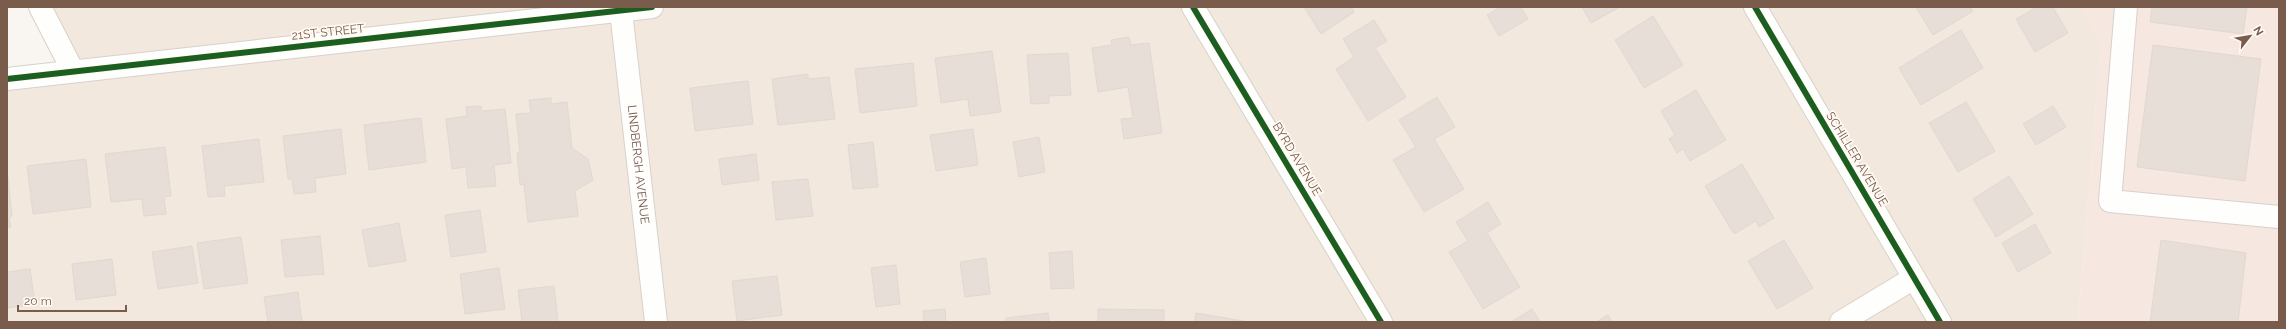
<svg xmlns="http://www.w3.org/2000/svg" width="2286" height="329" viewBox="0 0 2286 329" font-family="Raleway,sans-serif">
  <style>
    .residential { fill: #f2e8de }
    .commercial { fill: #f6e8e1 }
    .building { fill: #e6ded7; stroke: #e2d8d2 }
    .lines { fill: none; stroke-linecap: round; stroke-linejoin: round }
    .minor-casing { stroke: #d7d1cb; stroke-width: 24 }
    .minor { stroke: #fefefd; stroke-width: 22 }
    .cycleway-casing { stroke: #fffaf3; stroke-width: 8 }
    .cycleway { stroke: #1b5e20; stroke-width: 6 }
    .labels { text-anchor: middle; stroke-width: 3.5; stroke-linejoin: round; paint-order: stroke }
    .street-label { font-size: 12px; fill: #7a5c4d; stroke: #fffaf3 }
  </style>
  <rect width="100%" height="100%" fill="#f9f5f0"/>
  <path class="residential" d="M 40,7 L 2082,7 L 2101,41 L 2078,322 L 7,322 L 7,79 L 73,71 Z"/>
  <path class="commercial" d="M 2082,7 L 2279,7 L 2279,322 L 2078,322 L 2101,41 Z"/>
  <path class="building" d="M 1304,7 L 1351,7 L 1354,12 L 1321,34 Z
    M 1501,7 L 1521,7 L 1528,19 L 1499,36 L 1487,15 Z
    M 1582,7 L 1620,7 L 1591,23 Z
    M 1916,7 L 1970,7 L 1973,11 L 1933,35 Z
    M 2037,7 L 2053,7 L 2068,33 L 2035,52 L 2016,19 Z
    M 2152,7 L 2247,7 L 2243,34 L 2150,22 Z
    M 1653,16 L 1683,65 L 1644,88 L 1615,40 Z
    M 1374,20 L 1387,41 L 1375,48 L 1406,97 L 1368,121 L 1336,69 L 1354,57 L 1343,39 Z
    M 1961,30 L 1983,68 L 1921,105 L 1899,68 Z
    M 1129,37 L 1131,45 L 1149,43 L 1162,133 L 1124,139 L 1121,119 L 1133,118 L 1128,87 L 1098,92 L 1092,48 L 1112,45 L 1111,40 Z
    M 2153,45 L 2261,59 L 2245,181 L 2137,167 Z
    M 992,51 L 1001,112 L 970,116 L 968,99 L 941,103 L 935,58 Z
    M 1068,53 L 1071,95 L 1049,96 L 1049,103 L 1031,104 L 1027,55 Z
    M 913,63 L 917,106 L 860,113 L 855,69 Z
    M 808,74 L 808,79 L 829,77 L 835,119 L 778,125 L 772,79 Z
    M 748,81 L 753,124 L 695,131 L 690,88 Z
    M 1696,90 L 1726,140 L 1690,161 L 1683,149 L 1677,153 L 1669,139 L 1675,135 L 1661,111 Z
    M 1437,97 L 1455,127 L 1434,139 L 1464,189 L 1424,212 L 1393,160 L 1416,147 L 1399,120 Z
    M 551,98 L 551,104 L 567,102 L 572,148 L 588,159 L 593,180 L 575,191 L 578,216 L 528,222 L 524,184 L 520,185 L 517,153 L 520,153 L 516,114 L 531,113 L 529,100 Z
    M 1966,102 L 1995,151 L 1958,172 L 1929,123 Z
    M 481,106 L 482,111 L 505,109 L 511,163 L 494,165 L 496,186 L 468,188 L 466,167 L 452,169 L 446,119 L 467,116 L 466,107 Z
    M 2053,106 L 2066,127 L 2036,145 L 2023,124 Z
    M 421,118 L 426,162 L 369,170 L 364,125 Z
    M 341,129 L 346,174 L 315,178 L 316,192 L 294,194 L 292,179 L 288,179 L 283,136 Z
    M 973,129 L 978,165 L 936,171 L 930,135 Z
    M 1039,137 L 1045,172 L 1019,177 L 1013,142 Z
    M 259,139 L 264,182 L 224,186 L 225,196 L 208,197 L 202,146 Z
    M 873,142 L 878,187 L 853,189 L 848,145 Z
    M 165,147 L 171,196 L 164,197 L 166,214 L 144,216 L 142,199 L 111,202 L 105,154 Z
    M 756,154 L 759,180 L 722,185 L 719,159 Z
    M 86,159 L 91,207 L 33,214 L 27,166 Z
    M 1742,164 L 1774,218 L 1759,227 L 1756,221 L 1734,234 L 1705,186 Z
    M 7,169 L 12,216 L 9,218 L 11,227 L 7,227 Z
    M 2009,176 L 2033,214 L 1996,237 L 1973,199 Z
    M 808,179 L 813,216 L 776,220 L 772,182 Z
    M 1488,202 L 1501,224 L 1487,233 L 1520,287 L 1483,309 L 1449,252 L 1468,241 L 1456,222 Z
    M 480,210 L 486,252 L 451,257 L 445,215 Z
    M 399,223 L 406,261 L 369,267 L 362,230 Z
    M 2035,224 L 2051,253 L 2018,272 L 2002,243 Z
    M 320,236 L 324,274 L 285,277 L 281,240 Z
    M 241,237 L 248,283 L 204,289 L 197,243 Z
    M 1784,240 L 1813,288 L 1777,309 L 1748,261 Z
    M 2161,240 L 2246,253 L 2238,322 L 2150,322 Z
    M 192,246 L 198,283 L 158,289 L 152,252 Z
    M 1072,251 L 1074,288 L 1051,289 L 1049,253 Z
    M 986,258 L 990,294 L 965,297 L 960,262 Z
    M 112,259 L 116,295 L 76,300 L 72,264 Z
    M 896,265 L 900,304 L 876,307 L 871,268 Z
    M 499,268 L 505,309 L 465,314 L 460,274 Z
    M 30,269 L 35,304 L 7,308 L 7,272 Z
    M 777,276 L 782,315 L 737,321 L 732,281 Z
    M 554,286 L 558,322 L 522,322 L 518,290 Z
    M 298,292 L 302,322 L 268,322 L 264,297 Z
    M 945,309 L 946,322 L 924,322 L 923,311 Z
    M 1098,309 L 1164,310 L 1164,322 L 1098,322 Z
    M 1532,309 L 1540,322 L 1511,322 Z
    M 1048,313 L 1049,322 L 1006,322 L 1006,318 Z
    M 1196,313 L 1249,322 L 1194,322 Z
    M 1608,315 L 1612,322 L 1596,322 Z"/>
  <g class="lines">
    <defs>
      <g id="minor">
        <path d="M 40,7 L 73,71"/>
        <path id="s1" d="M 619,7 L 621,11 L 656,322"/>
        <path d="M 1193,7 L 1381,322"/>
        <path d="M 1755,7 L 1940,322"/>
        <path d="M 2126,7 L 2110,201 L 2279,217"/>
        <path d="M 7,79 L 652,7"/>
        <path d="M 1841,322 L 1914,278"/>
      </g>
    </defs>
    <use href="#minor" class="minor-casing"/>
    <use href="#minor" class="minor"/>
    <defs>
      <path id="cycleway" d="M 1193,7 L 1381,322
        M 1755,7 L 1940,322
        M 7,79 L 652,7"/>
    </defs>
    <use href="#cycleway" class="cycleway-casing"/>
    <use href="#cycleway" class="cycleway"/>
  </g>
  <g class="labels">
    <g class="street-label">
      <text transform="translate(328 32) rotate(-6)" y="4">21ST STREET</text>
      <text transform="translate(1297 159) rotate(59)" y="4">BYRD AVENUE</text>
      <text transform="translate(1857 159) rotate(59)" y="4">SCHILLER AVENUE</text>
      <text dy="4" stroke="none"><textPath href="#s1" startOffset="159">LINDBERGH AVENUE</textPath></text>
    </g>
  </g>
  <rect width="2286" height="329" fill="none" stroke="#7a5c4d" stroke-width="16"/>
  <g transform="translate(2250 36) rotate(59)" stroke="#fffaf3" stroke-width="3" paint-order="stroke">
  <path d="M0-3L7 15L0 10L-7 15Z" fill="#7a5c4d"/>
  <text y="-6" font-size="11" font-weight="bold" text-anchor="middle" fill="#7a5c4d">N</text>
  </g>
  <path d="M18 305v6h108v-6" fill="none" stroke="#7a5c4d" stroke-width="2"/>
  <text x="24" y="305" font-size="12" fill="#7a5c4d" stroke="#fffaf3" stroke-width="3" paint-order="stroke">20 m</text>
</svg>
